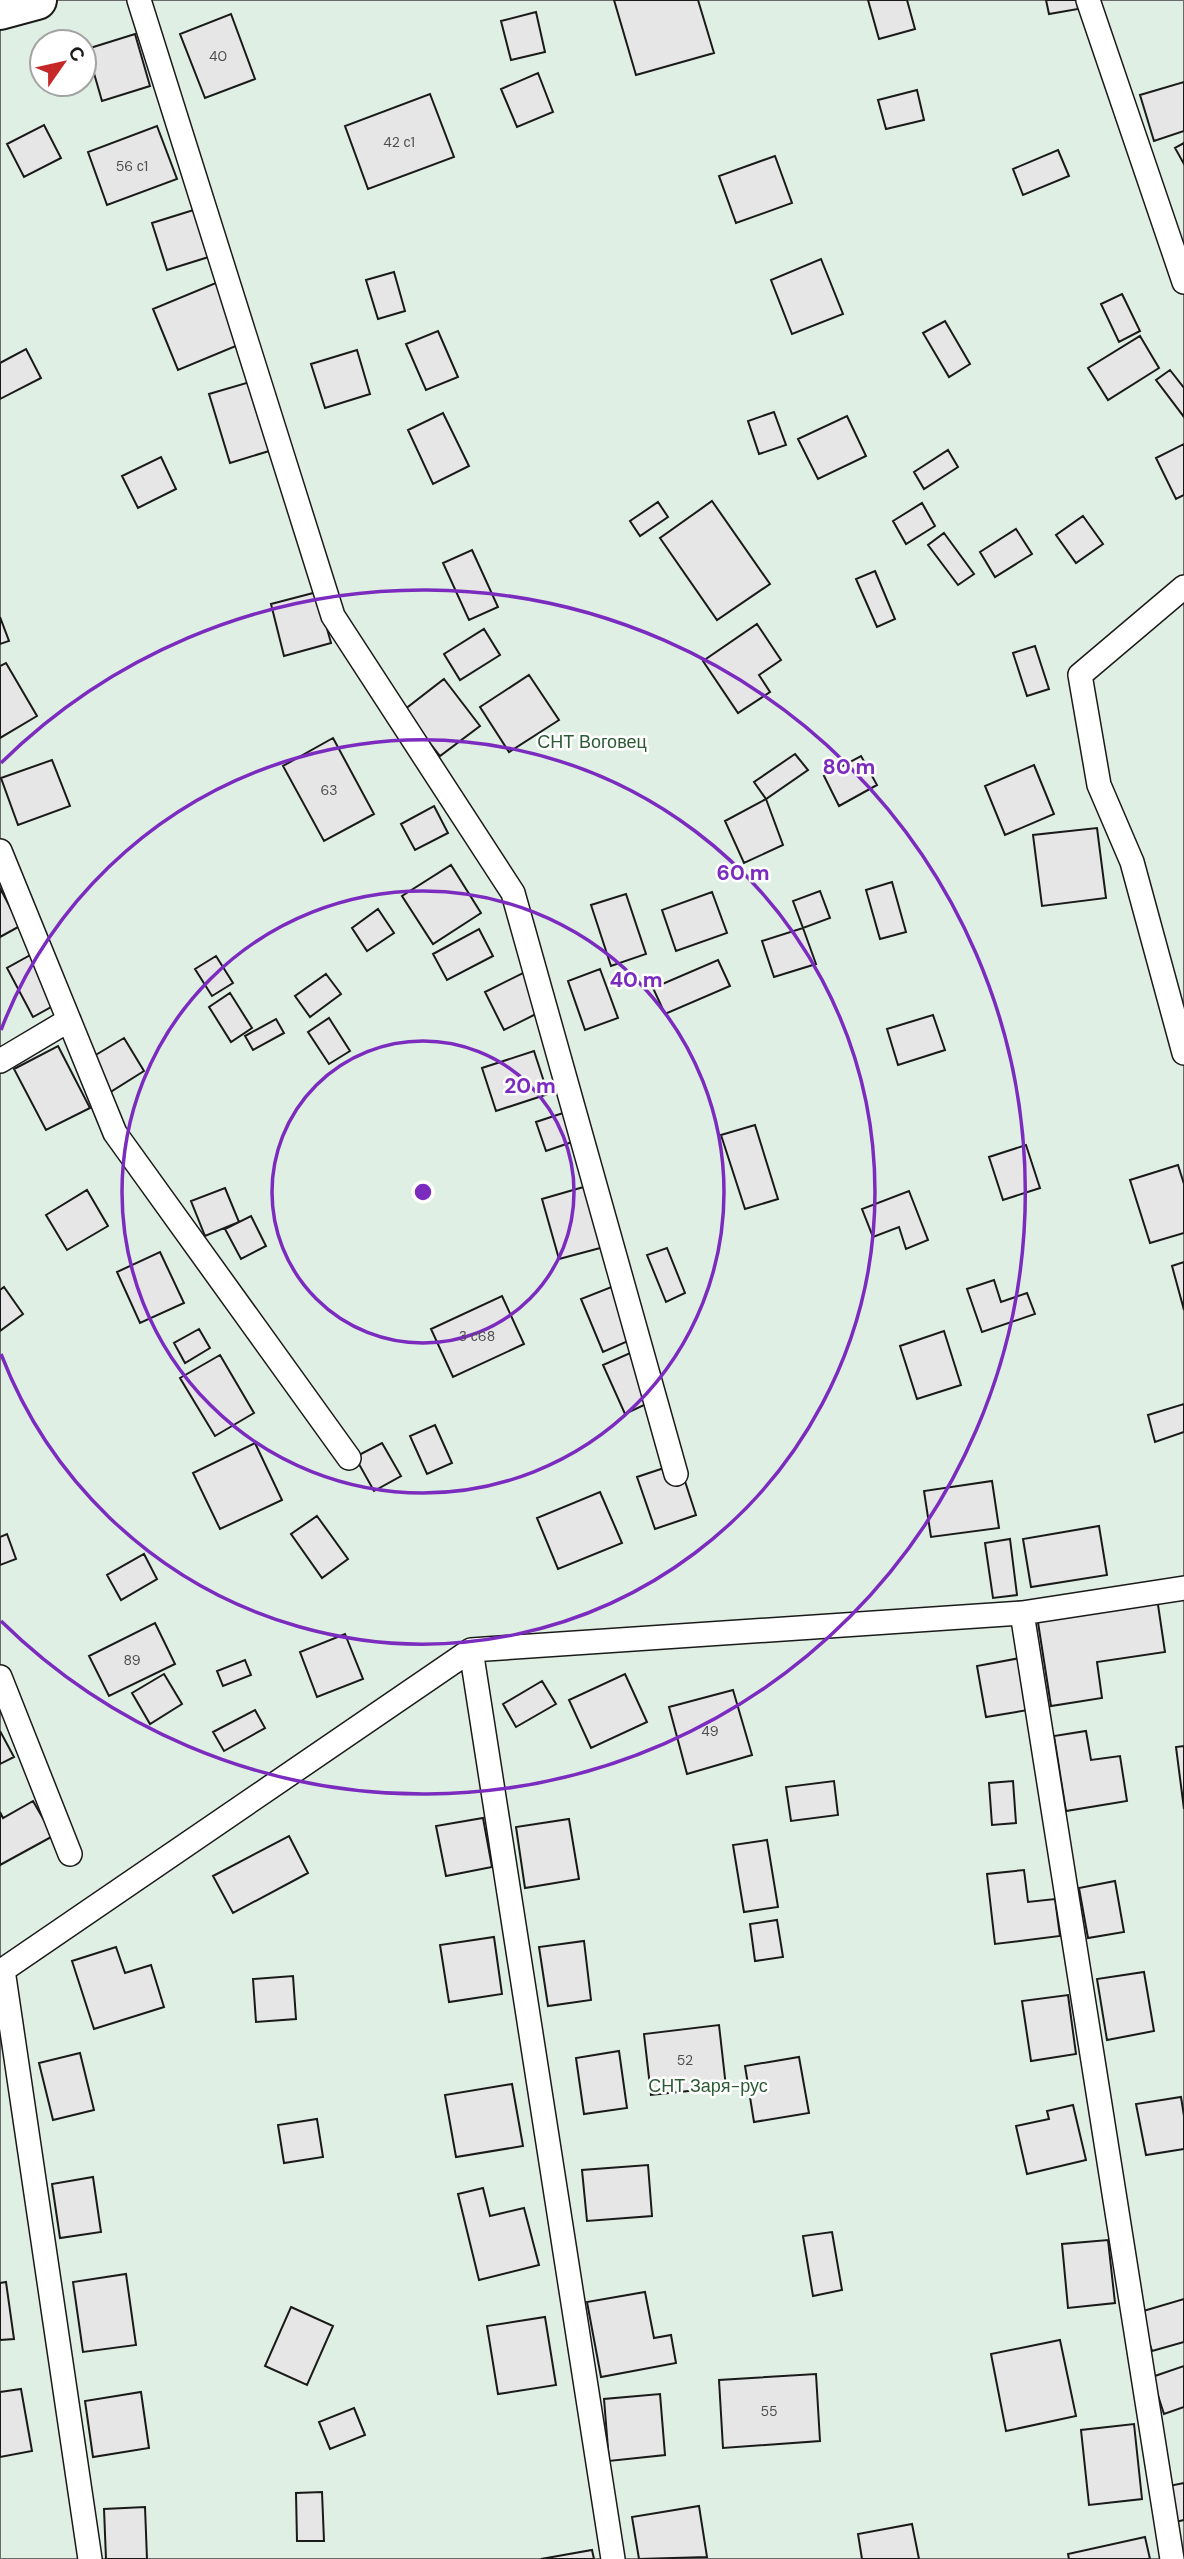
<svg xmlns="http://www.w3.org/2000/svg" width="1184" height="2559" viewBox="0 0 1184 2559" font-family="'DM Sans',sans-serif">
  <style>
    .garden { fill: #e0efe3; stroke: #6a6a6a; stroke-width: 2; fill-rule: evenodd }
    .building { fill: #e6e6e6; stroke: #1a1a1a; stroke-width: 2 }
    .lines { fill: none; stroke-linecap: round; stroke-linejoin: round }
    .lane-casing { stroke: #1a1a1a; stroke-width: 26 }
    .street-casing { stroke: #1a1a1a; stroke-width: 42 }
    .lane { stroke: #fff; stroke-width: 23 }
    .street { stroke: #fff; stroke-width: 38 }
    .ring { fill: none; stroke: #7b2cbf; stroke-width: 3.5 }
    .labels { text-anchor: middle; stroke-width: 5; stroke-linejoin: round; paint-order: stroke }
    .number-label { font-size: 14px; fill: #4d4d4d }
    .park-label { font-size: 18px; fill: #2b5a34; stroke: #fff }
    .centre { fill: #7b2cbf; stroke: #fff; stroke-width: 3.5 }
    .ring-label { font-size: 21px; text-anchor: middle; font-weight: bold; fill: #7b2cbf; stroke: #fff; stroke-width: 5; stroke-linejoin: round; paint-order: stroke }
  </style>
  <rect width="100%" height="100%" fill="#fff"/>
  <path class="garden" d="M 0,0 L 1184,0 L 1184,2559 L 0,2559 ZM 42,42 L 84,42 L 84,84 L 42,84 Z"/>
  <path class="building" d="M 614,0 L 698,0 L 714,53 L 636,75 Z
    M 868,0 L 907,0 L 915,29 L 879,39 Z
    M 1046,0 L 1077,0 L 1078,9 L 1049,14 Z
    M 536,12 L 545,52 L 511,60 L 501,21 Z
    M 231,14 L 255,79 L 205,98 L 180,34 Z
    M 135,34 L 150,86 L 102,101 L 87,49 Z
    M 538,73 L 553,112 L 517,127 L 501,89 Z
    M 1184,82 L 1184,131 L 1154,141 L 1140,95 Z
    M 917,90 L 924,120 L 886,129 L 878,100 Z
    M 430,94 L 454,157 L 368,189 L 345,126 Z
    M 44,125 L 61,158 L 24,177 L 7,144 Z
    M 157,126 L 177,179 L 107,205 L 88,152 Z
    M 1184,143 L 1184,164 L 1175,148 Z
    M 1058,150 L 1069,176 L 1023,195 L 1013,169 Z
    M 775,156 L 792,203 L 736,223 L 719,176 Z
    M 200,208 L 215,255 L 167,270 L 152,223 Z
    M 821,259 L 843,314 L 792,334 L 771,280 Z
    M 394,272 L 405,311 L 378,319 L 366,280 Z
    M 223,280 L 248,341 L 178,370 L 153,309 Z
    M 1122,294 L 1140,331 L 1119,342 L 1101,304 Z
    M 945,321 L 970,364 L 949,377 L 923,333 Z
    M 438,331 L 458,377 L 426,390 L 406,344 Z
    M 1140,336 L 1159,368 L 1108,400 L 1088,368 Z
    M 26,349 L 41,378 L 0,399 L 0,363 Z
    M 357,350 L 370,394 L 325,408 L 311,364 Z
    M 1170,370 L 1184,388 L 1184,417 L 1156,380 Z
    M 257,380 L 279,448 L 230,463 L 209,394 Z
    M 774,412 L 786,445 L 759,454 L 748,421 Z
    M 443,413 L 469,466 L 433,484 L 408,430 Z
    M 847,416 L 866,456 L 818,479 L 798,439 Z
    M 1184,444 L 1184,495 L 1176,499 L 1156,458 Z
    M 948,450 L 958,467 L 924,489 L 914,472 Z
    M 161,457 L 176,489 L 138,508 L 122,476 Z
    M 712,501 L 770,584 L 717,620 L 660,538 Z
    M 658,502 L 668,517 L 640,536 L 630,521 Z
    M 922,503 L 935,526 L 906,544 L 893,521 Z
    M 1083,516 L 1103,544 L 1076,563 L 1056,535 Z
    M 1016,529 L 1032,554 L 995,577 L 980,552 Z
    M 944,533 L 974,574 L 958,585 L 928,545 Z
    M 472,550 L 498,607 L 469,620 L 443,563 Z
    M 875,571 L 895,619 L 877,627 L 856,579 Z
    M 317,592 L 331,643 L 284,656 L 271,604 Z
    M 0,617 L 9,641 L 0,644 Z
    M 757,624 L 781,660 L 759,675 L 770,692 L 738,713 L 703,661 Z
    M 484,629 L 500,655 L 460,680 L 444,654 Z
    M 1035,646 L 1049,689 L 1027,696 L 1013,653 Z
    M 6,663 L 37,716 L 0,738 L 0,666 Z
    M 529,675 L 559,720 L 509,752 L 480,707 Z
    M 444,679 L 480,726 L 440,756 L 404,710 Z
    M 333,738 L 374,814 L 324,841 L 283,766 Z
    M 795,754 L 808,770 L 766,799 L 754,782 Z
    M 861,756 L 877,785 L 839,806 L 824,776 Z
    M 52,760 L 70,806 L 18,825 L 1,778 Z
    M 1034,765 L 1054,814 L 1005,835 L 985,786 Z
    M 766,799 L 783,845 L 744,863 L 725,821 Z
    M 434,806 L 448,833 L 415,850 L 401,824 Z
    M 1097,828 L 1106,898 L 1042,906 L 1033,835 Z
    M 451,865 L 481,913 L 433,944 L 402,896 Z
    M 892,882 L 906,932 L 880,939 L 866,890 Z
    M 0,888 L 20,926 L 0,937 Z
    M 820,891 L 830,918 L 803,928 L 793,901 Z
    M 712,892 L 727,933 L 676,951 L 662,910 Z
    M 626,894 L 646,954 L 611,966 L 591,905 Z
    M 378,909 L 394,933 L 367,951 L 352,928 Z
    M 803,928 L 816,964 L 774,977 L 762,941 Z
    M 479,929 L 493,956 L 447,980 L 433,954 Z
    M 43,948 L 69,997 L 33,1017 L 7,968 Z
    M 216,956 L 233,983 L 212,996 L 195,969 Z
    M 718,960 L 730,986 L 665,1014 L 653,988 Z
    M 600,969 L 618,1018 L 585,1030 L 568,981 Z
    M 525,972 L 544,1010 L 504,1030 L 485,992 Z
    M 326,974 L 341,994 L 310,1017 L 295,996 Z
    M 230,993 L 252,1028 L 231,1042 L 209,1007 Z
    M 933,1015 L 945,1050 L 898,1065 L 887,1029 Z
    M 329,1018 L 350,1051 L 329,1064 L 308,1032 Z
    M 276,1019 L 284,1033 L 253,1050 L 245,1036 Z
    M 124,1038 L 144,1071 L 104,1096 L 84,1062 Z
    M 58,1046 L 90,1108 L 46,1130 L 14,1069 Z
    M 534,1051 L 548,1094 L 496,1111 L 482,1068 Z
    M 563,1113 L 572,1142 L 546,1151 L 536,1122 Z
    M 755,1125 L 778,1199 L 745,1209 L 721,1135 Z
    M 1026,1145 L 1040,1188 L 1003,1200 L 989,1157 Z
    M 1178,1165 L 1184,1184 L 1184,1233 L 1150,1243 L 1130,1180 Z
    M 587,1186 L 604,1247 L 559,1259 L 542,1199 Z
    M 225,1188 L 239,1222 L 205,1236 L 191,1201 Z
    M 87,1190 L 108,1226 L 67,1250 L 46,1215 Z
    M 909,1191 L 928,1240 L 906,1249 L 899,1227 L 873,1237 L 862,1209 Z
    M 251,1216 L 266,1246 L 241,1259 L 225,1229 Z
    M 667,1248 L 685,1293 L 666,1302 L 647,1255 Z
    M 160,1252 L 184,1303 L 140,1323 L 117,1272 Z
    M 1184,1262 L 1184,1310 L 1172,1266 Z
    M 994,1280 L 1001,1302 L 1027,1293 L 1035,1314 L 982,1332 L 967,1289 Z
    M 614,1286 L 635,1338 L 603,1352 L 581,1299 Z
    M 4,1287 L 23,1314 L 0,1331 L 0,1290 Z
    M 502,1296 L 524,1344 L 453,1377 L 431,1329 Z
    M 199,1329 L 210,1348 L 185,1363 L 174,1343 Z
    M 944,1331 L 961,1385 L 917,1399 L 900,1346 Z
    M 637,1350 L 659,1398 L 625,1414 L 603,1365 Z
    M 220,1355 L 254,1413 L 215,1436 L 180,1378 Z
    M 1184,1404 L 1184,1432 L 1155,1442 L 1148,1415 Z
    M 435,1425 L 452,1463 L 427,1474 L 410,1436 Z
    M 255,1443 L 282,1500 L 220,1529 L 193,1473 Z
    M 382,1443 L 401,1476 L 374,1491 L 355,1457 Z
    M 679,1463 L 696,1515 L 655,1529 L 637,1477 Z
    M 992,1481 L 999,1528 L 931,1537 L 924,1491 Z
    M 600,1492 L 622,1543 L 558,1569 L 537,1518 Z
    M 317,1516 L 348,1559 L 322,1578 L 291,1534 Z
    M 1099,1526 L 1107,1575 L 1031,1587 L 1023,1539 Z
    M 7,1534 L 16,1559 L 0,1565 L 0,1537 Z
    M 1010,1539 L 1017,1595 L 993,1598 L 985,1543 Z
    M 144,1554 L 157,1579 L 121,1600 L 107,1575 Z
    M 1157,1598 L 1165,1652 L 1097,1662 L 1102,1698 L 1051,1706 L 1037,1616 Z
    M 155,1623 L 175,1664 L 109,1696 L 89,1656 Z
    M 345,1634 L 363,1679 L 317,1697 L 300,1652 Z
    M 1020,1658 L 1028,1710 L 986,1717 L 977,1666 Z
    M 245,1660 L 251,1675 L 223,1686 L 217,1671 Z
    M 164,1674 L 182,1704 L 150,1724 L 132,1693 Z
    M 625,1674 L 647,1722 L 591,1748 L 569,1700 Z
    M 542,1681 L 556,1704 L 516,1727 L 503,1704 Z
    M 733,1690 L 752,1755 L 687,1774 L 669,1707 Z
    M 255,1710 L 265,1728 L 224,1751 L 213,1732 Z
    M 0,1731 L 14,1757 L 0,1764 Z
    M 1086,1731 L 1091,1760 L 1120,1756 L 1127,1801 L 1066,1811 L 1054,1736 Z
    M 1184,1746 L 1184,1809 L 1176,1747 Z
    M 834,1781 L 838,1815 L 791,1821 L 786,1787 Z
    M 1013,1781 L 1016,1823 L 992,1825 L 989,1783 Z
    M 33,1801 L 53,1836 L 0,1865 L 0,1812 L 3,1818 Z
    M 483,1818 L 492,1867 L 446,1876 L 436,1826 Z
    M 569,1819 L 579,1879 L 525,1888 L 516,1827 Z
    M 289,1836 L 308,1873 L 233,1913 L 213,1876 Z
    M 767,1840 L 778,1907 L 744,1912 L 733,1845 Z
    M 1024,1870 L 1028,1902 L 1055,1899 L 1060,1936 L 995,1944 L 987,1874 Z
    M 1115,1881 L 1124,1932 L 1088,1938 L 1079,1888 Z
    M 777,1920 L 783,1957 L 755,1961 L 750,1924 Z
    M 494,1937 L 502,1994 L 449,2002 L 440,1945 Z
    M 584,1941 L 591,2000 L 548,2006 L 539,1947 Z
    M 116,1947 L 125,1973 L 151,1965 L 164,2007 L 94,2029 L 72,1961 Z
    M 1144,1972 L 1154,2031 L 1107,2040 L 1097,1979 Z
    M 293,1976 L 296,2019 L 256,2022 L 253,1979 Z
    M 1068,1995 L 1076,2054 L 1031,2061 L 1022,2001 Z
    M 719,2025 L 726,2087 L 651,2095 L 644,2034 Z
    M 619,2051 L 627,2108 L 584,2114 L 576,2058 Z
    M 80,2053 L 94,2110 L 53,2120 L 39,2063 Z
    M 799,2057 L 809,2113 L 754,2122 L 745,2066 Z
    M 512,2084 L 523,2146 L 456,2157 L 445,2095 Z
    M 1181,2097 L 1184,2116 L 1184,2149 L 1146,2155 L 1136,2104 Z
    M 1073,2105 L 1086,2160 L 1027,2174 L 1016,2126 L 1049,2119 L 1047,2111 Z
    M 317,2119 L 323,2157 L 284,2163 L 278,2125 Z
    M 648,2165 L 652,2216 L 587,2221 L 582,2170 Z
    M 93,2177 L 101,2232 L 60,2238 L 52,2184 Z
    M 483,2188 L 490,2216 L 524,2208 L 539,2265 L 479,2280 L 458,2194 Z
    M 832,2232 L 842,2290 L 813,2296 L 803,2236 Z
    M 1108,2240 L 1115,2303 L 1068,2308 L 1062,2244 Z
    M 126,2274 L 136,2345 L 83,2352 L 73,2282 Z
    M 6,2282 L 14,2339 L 0,2340 L 0,2283 Z
    M 645,2292 L 654,2338 L 671,2335 L 676,2363 L 601,2377 L 587,2302 Z
    M 1184,2299 L 1184,2342 L 1152,2351 L 1140,2312 Z
    M 291,2307 L 333,2326 L 307,2385 L 265,2366 Z
    M 545,2317 L 556,2385 L 498,2394 L 487,2326 Z
    M 1060,2340 L 1076,2416 L 1006,2431 L 991,2354 Z
    M 1184,2366 L 1184,2407 L 1164,2414 L 1152,2377 Z
    M 816,2374 L 820,2441 L 723,2448 L 719,2380 Z
    M 21,2389 L 32,2451 L 0,2457 L 0,2392 Z
    M 141,2392 L 149,2448 L 93,2457 L 85,2401 Z
    M 660,2394 L 665,2455 L 609,2461 L 604,2399 Z
    M 354,2408 L 365,2435 L 330,2449 L 319,2422 Z
    M 1134,2424 L 1142,2499 L 1089,2505 L 1081,2430 Z
    M 1184,2483 L 1184,2520 L 1171,2523 L 1164,2487 Z
    M 322,2492 L 324,2541 L 297,2541 L 296,2493 Z
    M 699,2506 L 707,2557 L 639,2559 L 632,2517 Z
    M 145,2507 L 147,2559 L 106,2559 L 104,2509 Z
    M 912,2524 L 919,2559 L 862,2559 L 858,2534 Z
    M 1145,2537 L 1150,2559 L 1069,2559 L 1068,2554 Z
    M 592,2550 L 594,2559 L 541,2559 Z"/>
  <g class="lines">
    <defs>
      <path id="lane" d="M 139,0 L 333,616 L 513,893 L 676,1474
        M 1088,0 L 1184,282
        M 1184,587 L 1080,675 L 1099,785 L 1132,862 L 1184,1053
        M 0,851 L 115,1133 L 349,1458
        M 0,1061 L 69,1020
        M 1022,1613 L 1184,1588
        M 471,1650 L 613,2559
        M 0,1677 L 70,1854
        M 3,1970 L 471,1650 L 1022,1613 L 1172,2559
        M 0,1971 L 3,1970 L 90,2559"/>
      <path id="street" d="M 0,10 L 37,0"/>
    </defs>
    <use href="#lane" class="lane-casing"/>
    <use href="#street" class="street-casing"/>
    <use href="#lane" class="lane"/>
    <use href="#street" class="street"/>
  </g>
  <g class="ring">
    <circle cx="423" cy="1192" r="151"/>
    <circle cx="423" cy="1192" r="301"/>
    <path d="M1 1030A452 452 0 1 1 1 1354"/>
    <path d="M1 763A602 602 0 1 1 1 1621"/>
  </g>
  <g class="labels">
    <g class="number-label">
      <text x="218" y="61">40</text>
      <text x="399" y="147">42 с1</text>
      <text x="132" y="171">56 с1</text>
      <text x="329" y="795">63</text>
      <text x="477" y="1341">3 с68</text>
      <text x="132" y="1665">89</text>
      <text x="710" y="1736">49</text>
      <text x="685" y="2065">52</text>
      <text x="769" y="2416">55</text>
    </g>
    <g class="park-label">
      <text x="592" y="748">СНТ Воговец</text>
      <text x="708" y="2092">СНТ Заря-рус</text>
    </g>
  </g>
  <circle cx="423" cy="1192" r="10" class="centre"/>
  <g class="ring-label">
    <text x="849" y="774">80 m</text>
    <text x="743" y="880">60 m</text>
    <text x="636" y="987">40 m</text>
    <text x="530" y="1093">20 m</text>
  </g>
  <g transform="translate(63 63) rotate(56)"><circle r="33" fill="#ffffff" stroke="#a3a3a3" stroke-width="2"/>
  <path d="M0-5L12 26L0 18L-12 26Z" fill="#c62828"/>
  <text y="-10" font-size="19" font-weight="bold" text-anchor="middle" fill="#1a1a1a">С</text>
  </g>
</svg>
